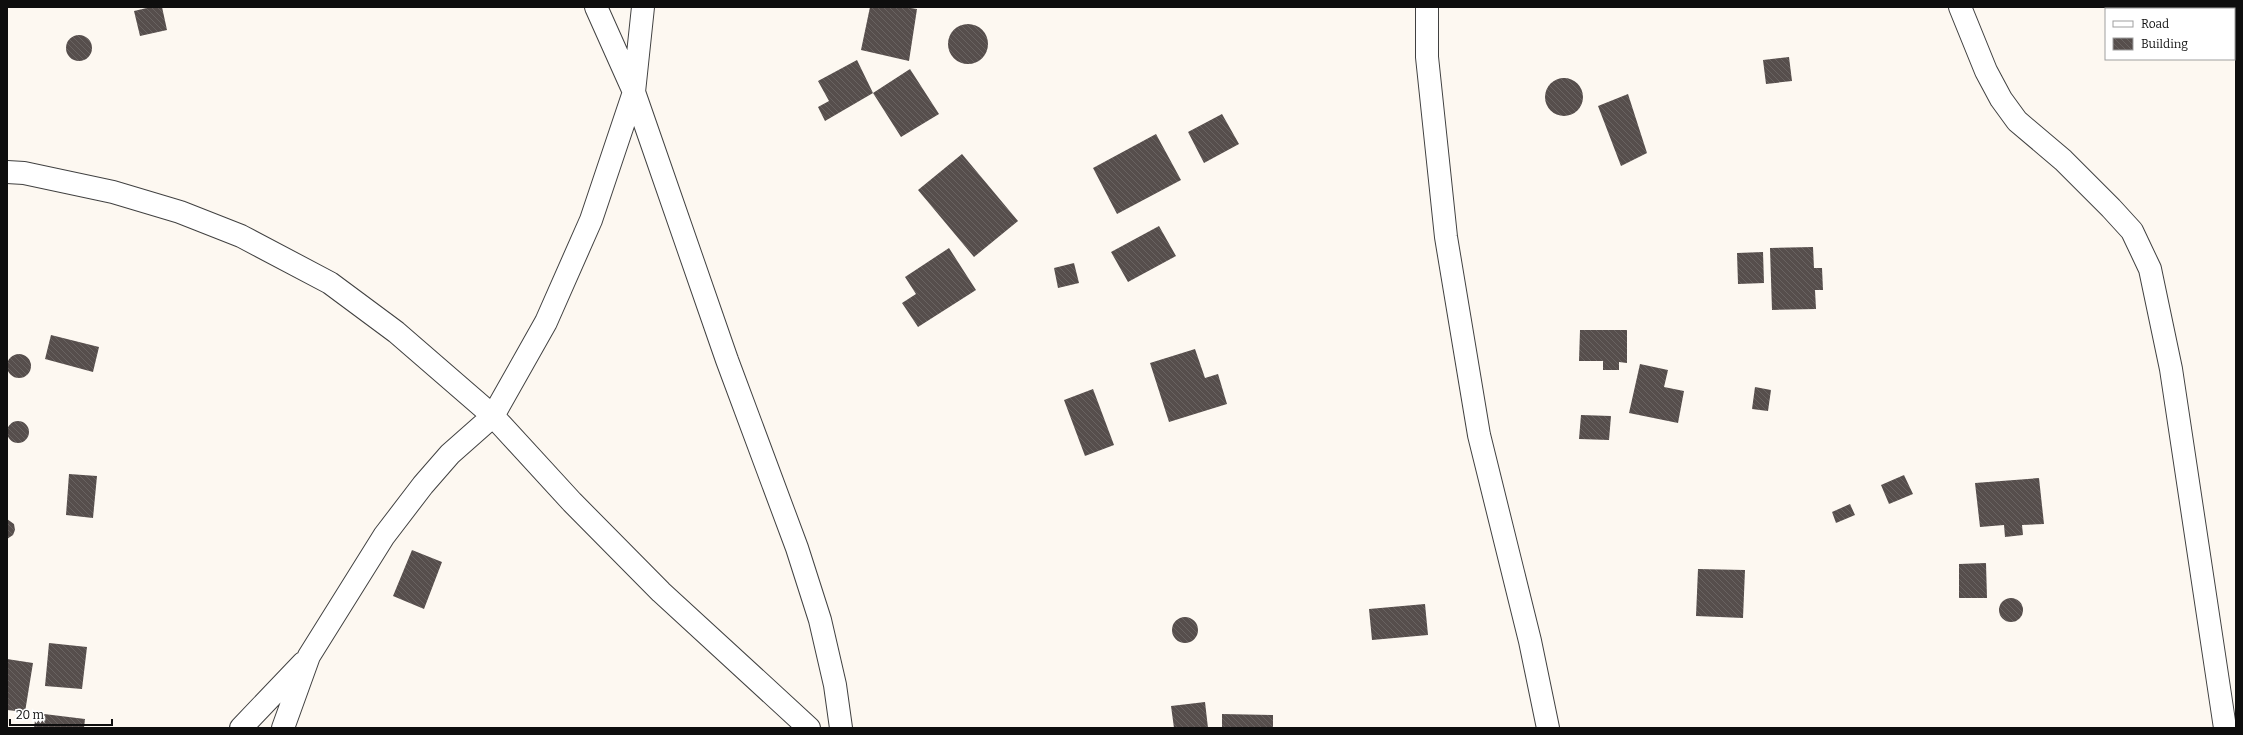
<svg xmlns="http://www.w3.org/2000/svg" width="2243" height="735" viewBox="0 0 2243 735" font-family="Bitter,serif">
  <style>
    .building { fill: url(#building-back-hatch) }
    .lines { fill: none; stroke-linecap: round; stroke-linejoin: round }
    .minor-casing { stroke: #414141; stroke-width: 24 }
    .minor { stroke: #fff; stroke-width: 22 }
  </style>
  <defs>
    <pattern id="building-back-hatch" width="6" height="6" patternUnits="userSpaceOnUse"><rect width="6" height="6" fill="#564e4c"/><path d="M-1 5l2 2M0 0l6 6M5-1l2 2" fill="none" stroke="#696361"/></pattern>
  </defs>
  <rect width="100%" height="100%" fill="#fdf8f1"/>
  <path class="building" d="M 151,7 L 162,7 L 167,30 L 140,36 L 134,11 Z
    M 870,7 L 904,7 L 917,9 L 909,61 L 861,50 Z
    M948 44a20 20 0 1 1 40 0a20 20 0 1 1-40 0Z
    M66 48a13 13 0 1 1 26 0a13 13 0 1 1-26 0Z
    M 1789,57 L 1792,81 L 1766,84 L 1763,60 Z
    M 857,60 L 873,93 L 825,121 L 818,107 L 829,101 L 818,81 Z
    M 910,69 L 939,114 L 901,137 L 873,93 Z
    M1545 97a19 19 0 1 1 38 0a19 19 0 1 1-38 0Z
    M 1628,94 L 1647,153 L 1621,166 L 1598,106 Z
    M 1222,114 L 1239,144 L 1204,163 L 1188,132 Z
    M 1156,134 L 1181,180 L 1117,214 L 1093,168 Z
    M 962,154 L 1018,221 L 974,257 L 918,190 Z
    M 1159,226 L 1176,256 L 1128,282 L 1111,252 Z
    M 1813,247 L 1814,268 L 1822,268 L 1823,290 L 1815,290 L 1816,309 L 1772,310 L 1770,248 Z
    M 949,248 L 976,290 L 918,327 L 902,303 L 916,294 L 905,277 Z
    M 1763,252 L 1764,283 L 1738,284 L 1737,253 Z
    M 1074,263 L 1079,283 L 1058,288 L 1054,268 Z
    M 1580,330 L 1627,330 L 1627,363 L 1619,362 L 1619,370 L 1603,370 L 1603,361 L 1579,361 Z
    M 51,335 L 99,347 L 93,372 L 45,359 Z
    M 1195,349 L 1205,378 L 1218,374 L 1227,404 L 1169,422 L 1150,363 Z
    M7 366a12 12 0 1 1 24 0a12 12 0 1 1-24 0Z
    M 1640,364 L 1668,370 L 1664,387 L 1684,391 L 1678,423 L 1629,413 Z
    M 1755,387 L 1771,390 L 1768,411 L 1752,409 Z
    M 1093,389 L 1114,445 L 1085,456 L 1064,400 Z
    M 1581,415 L 1611,416 L 1609,440 L 1579,439 Z
    M7 432a11 11 0 1 1 22 0a11 11 0 1 1-22 0Z
    M 69,474 L 97,476 L 93,518 L 66,515 Z
    M 1904,475 L 1913,494 L 1889,504 L 1881,485 Z
    M 2039,478 L 2044,524 L 2022,525 L 2023,535 L 2005,537 L 2004,525 L 1980,527 L 1975,483 Z
    M 1850,504 L 1855,515 L 1836,523 L 1832,512 Z
    M 7,519 L 14,524 L 15,530 L 13,535 L 7,539 Z
    M 412,550 L 442,562 L 424,609 L 393,596 Z
    M 1986,563 L 1987,598 L 1959,598 L 1959,564 Z
    M 1698,569 L 1745,570 L 1743,618 L 1696,616 Z
    M1999 610a12 12 0 1 1 24 0a12 12 0 1 1-24 0Z
    M 1425,604 L 1428,635 L 1372,640 L 1369,609 Z
    M1172 630a13 13 0 1 1 26 0a13 13 0 1 1-26 0Z
    M 49,643 L 87,647 L 82,689 L 45,686 Z
    M 7,659 L 33,663 L 25,712 L 7,710 Z
    M 1205,702 L 1208,728 L 1174,728 L 1171,706 Z
    M 36,713 L 85,719 L 84,728 L 34,728 Z
    M 1222,714 L 1273,715 L 1273,728 L 1222,728 Z"/>
  <g class="lines">
    <defs>
      <path id="minor" d="M 596,7 L 634,92 L 727,360 L 797,548 L 820,620 L 835,685 L 841,728
        M 1427,7 L 1427,57 L 1446,237 L 1479,435 L 1530,641 L 1548,728
        M 1960,7 L 1986,71 L 2001,99 L 2017,121 L 2063,160 L 2111,208 L 2132,231 L 2150,269 L 2171,369 L 2225,728
        M 2130,7 L 2138,9
        M 2234,32 L 2236,32
        M 7,172 L 24,173 L 113,192 L 180,212 L 241,236 L 330,283 L 396,332 L 493,416 L 572,502 L 661,592 L 809,728
        M 241,728 L 303,663
        M 283,728 L 309,656 L 384,536 L 423,485 L 450,454 L 493,416 L 546,322 L 591,220 L 634,92 L 643,7"/>
    </defs>
    <use href="#minor" class="minor-casing"/>
    <use href="#minor" class="minor"/>
  </g>
  <rect width="2243" height="735" fill="none" stroke="#0e0e0e" stroke-width="16"/>
  <rect x="2105" y="8" width="130" height="52" fill="#ffffff" stroke="#9f9f9f"/>
  <rect x="2113" y="21" width="20" height="6" fill="#ffffff" stroke="#9f9f9f"/>
  <text x="2141" y="28" font-size="12" fill="#0e0e0e">Road</text>
  <rect x="2113" y="38" width="20" height="12" fill="url(#building-back-hatch)" stroke="#9f9f9f"/>
  <text x="2141" y="48" font-size="12" fill="#0e0e0e">Building</text>
  <path d="M10 719v6h102v-6" fill="none" stroke="#0e0e0e" stroke-width="2"/>
  <text x="16" y="719" font-size="12" fill="#0e0e0e" stroke="#ffffff" stroke-width="3" paint-order="stroke">20 m</text>
</svg>
